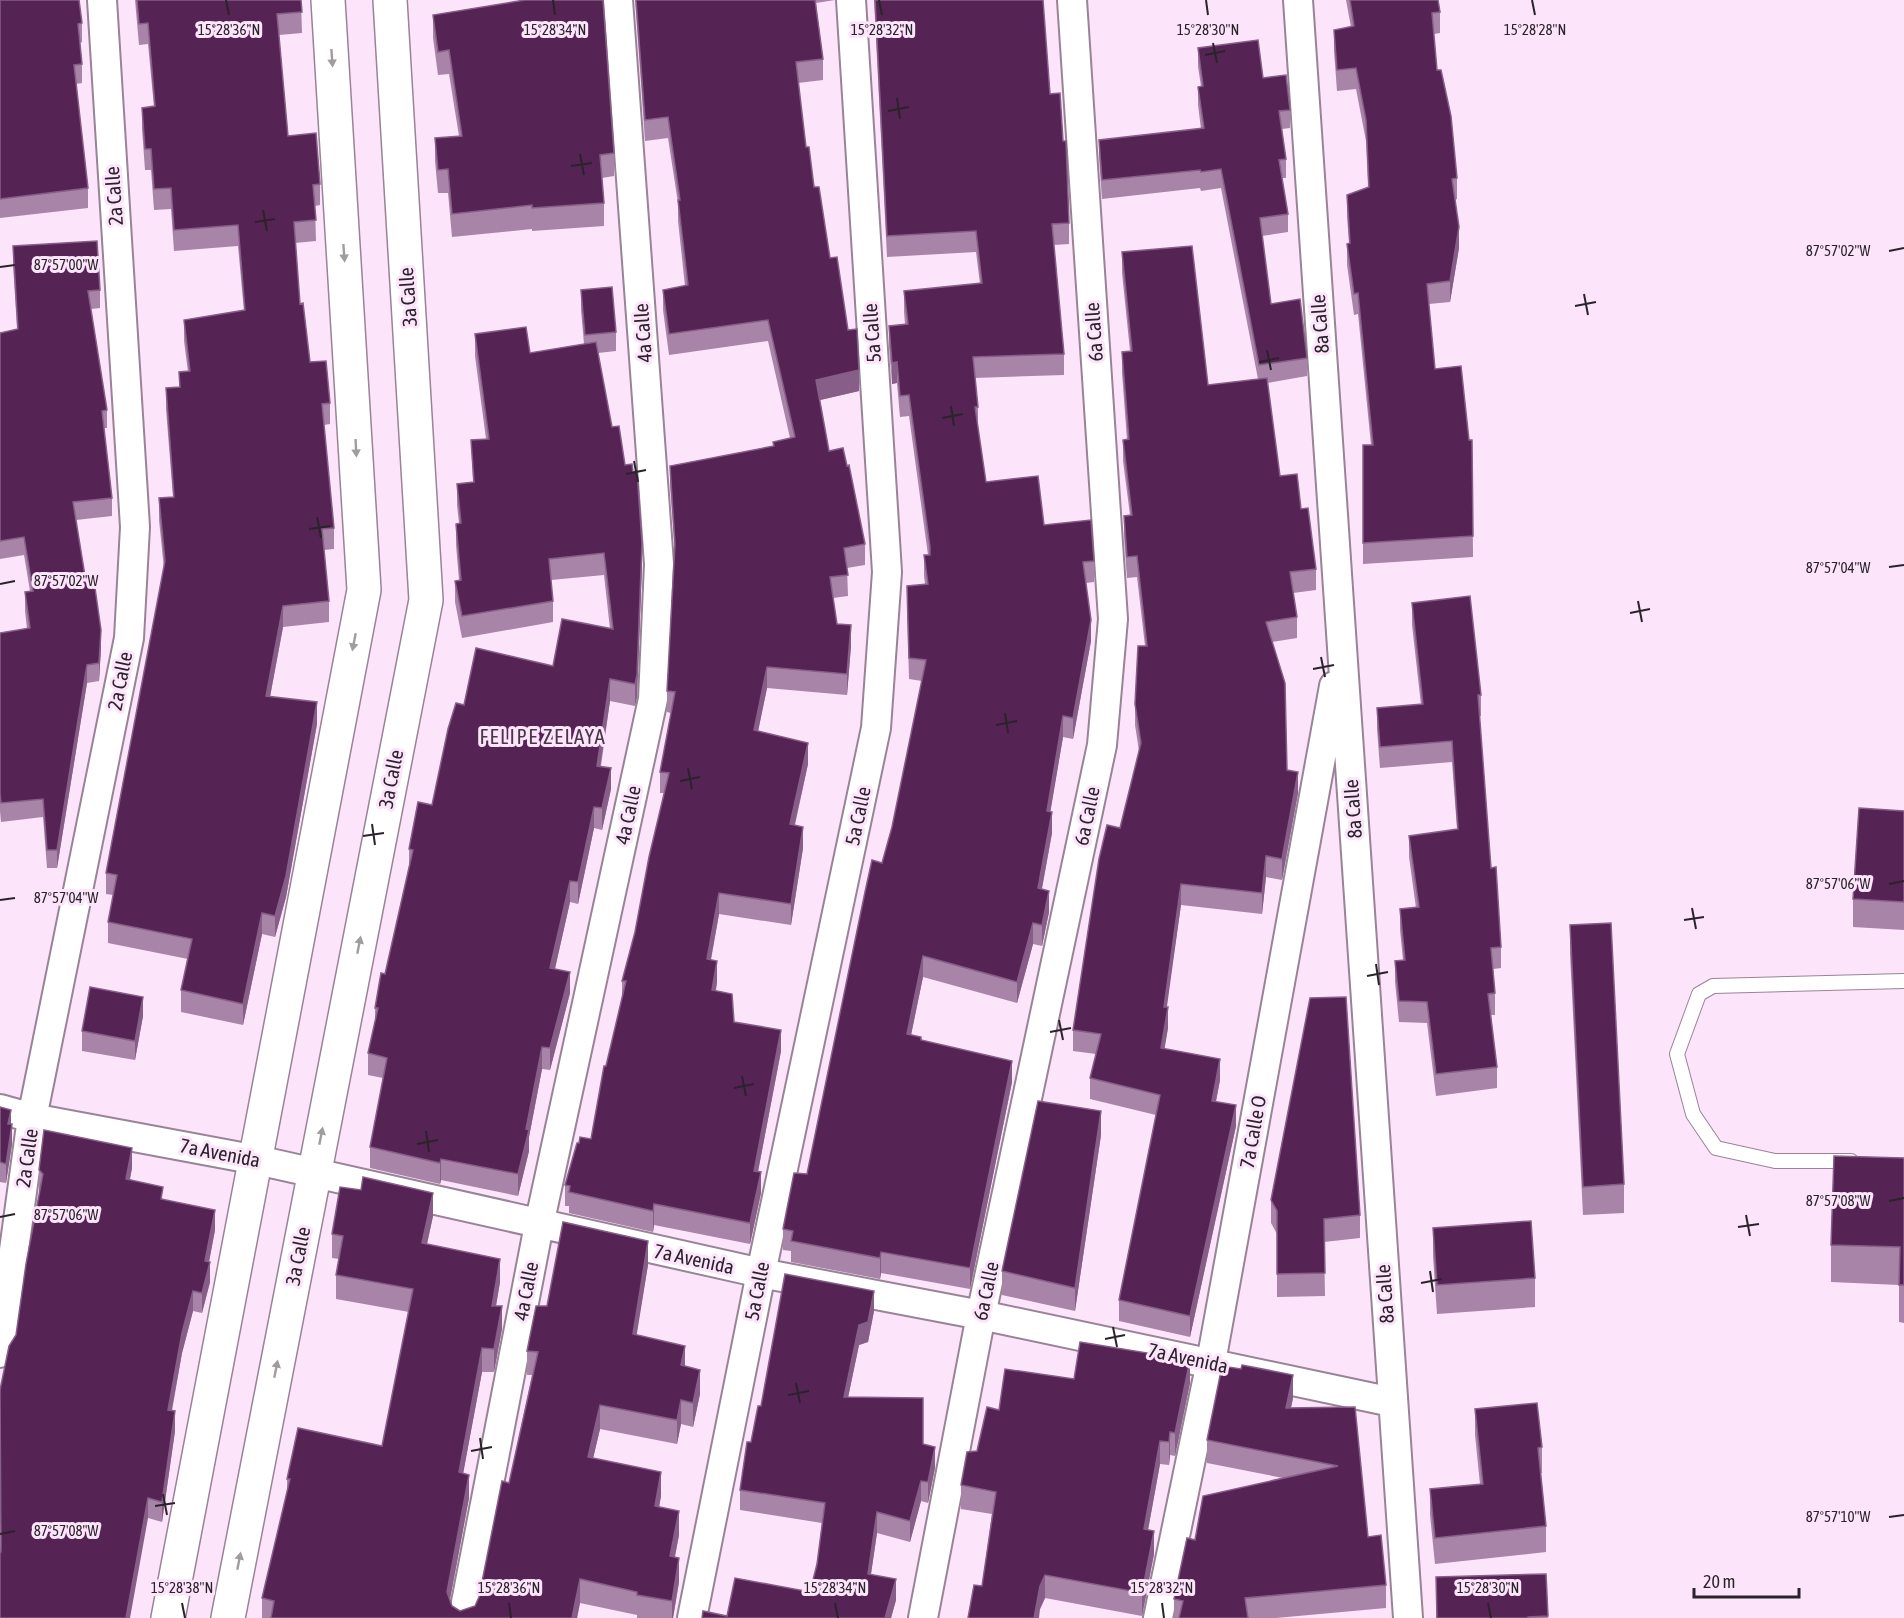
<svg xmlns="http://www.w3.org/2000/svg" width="1904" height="1618" viewBox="0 0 1904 1618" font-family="'Asap Condensed',sans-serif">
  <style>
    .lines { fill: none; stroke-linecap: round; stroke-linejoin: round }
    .service-casing { stroke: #988397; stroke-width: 16 }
    .minor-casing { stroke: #988397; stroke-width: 32 }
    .tertiary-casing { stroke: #988397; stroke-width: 36 }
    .service { stroke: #fff; stroke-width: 14 }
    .minor { stroke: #fff; stroke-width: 28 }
    .tertiary { stroke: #fff; stroke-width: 33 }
    .wall { fill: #a884a8 }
    .shaded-wall { fill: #875e87 }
    .building { fill: #552455; stroke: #875e87; stroke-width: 1.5 }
    .oneway { fill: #a09ca0 }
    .ticks { fill: none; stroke: #2b232b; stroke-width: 2 }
    .labels { text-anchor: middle; stroke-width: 6; stroke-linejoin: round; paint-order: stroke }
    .street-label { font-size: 20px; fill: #2b232b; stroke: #fce5fb }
    .neighbourhood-label { font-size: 21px; letter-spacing: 1.5px; fill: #493748; stroke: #fce5fb }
    .ticks-label { font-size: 15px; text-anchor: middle; fill: #2b232b; stroke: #fce5fb; stroke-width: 6; stroke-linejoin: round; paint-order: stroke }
  </style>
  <rect width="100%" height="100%" fill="#fce5fb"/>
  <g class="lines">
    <defs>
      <path id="service" d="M 1851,1161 L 1775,1161 L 1716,1148 L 1693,1114 L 1677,1054 L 1699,994 L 1713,986 L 1904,981"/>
      <path id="minor" d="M 1298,0 L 1408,1618
        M 0,1109 L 32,1118 L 257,1160 L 761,1273 L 981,1315 L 1392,1402
        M 0,1353 L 32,1118 L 129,638 L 135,527 L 102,0
        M 463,1618 L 539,1225 L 653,699 L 659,564 L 618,0
        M 692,1618 L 761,1273 L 876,728 L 887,572 L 851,0
        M 923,1618 L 981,1315 L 1102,745 L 1113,619 L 1072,0
        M 1158,1618 L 1211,1362 L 1334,686"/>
      <path id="tertiary" d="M 168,1618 L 364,590 L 328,0
        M 228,1618 L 426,600 L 390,0"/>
    </defs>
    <use href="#service" class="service-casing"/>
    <use href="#minor" class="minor-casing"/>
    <use href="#tertiary" class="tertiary-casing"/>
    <use href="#service" class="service"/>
    <use href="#minor" class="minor"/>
    <use href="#tertiary" class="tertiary"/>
  </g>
  <path class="wall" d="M 0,0 L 82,23 L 82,42 L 80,43 L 82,64 L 82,83 L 76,84 L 88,188 L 88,208 L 0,218 Z
    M 135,0 L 301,0 L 302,33 L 279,35 L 288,136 L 320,184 L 320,205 L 315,206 L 316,241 L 295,243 L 300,304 L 310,362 L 330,403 L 330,424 L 324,425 L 334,528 L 334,549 L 324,550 L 329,601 L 329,622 L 283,627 L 270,697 L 317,724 L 286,897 L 275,937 L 262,934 L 243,1025 L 181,1012 L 181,990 L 188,959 L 108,943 L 108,922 L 113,895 L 106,894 L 106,873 L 164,569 L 159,520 L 159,498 L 173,497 L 166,409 L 166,388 L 179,387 L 179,372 L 188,372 L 184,341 L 184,320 L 244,311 L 238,246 L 174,251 L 171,209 L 154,210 L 151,170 L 145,170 L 142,129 L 142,108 L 154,107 L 148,44 L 139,45 Z
    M 635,0 L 835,0 L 816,3 L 823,59 L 823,80 L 798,83 L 806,147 L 830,258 L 848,330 L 859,391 L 820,400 L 829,451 L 865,544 L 865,565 L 847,568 L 848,596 L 833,598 L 837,624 L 851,646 L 847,695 L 767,688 L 758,731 L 808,764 L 795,825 L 803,848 L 791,925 L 719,914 L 711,960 L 717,982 L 716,991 L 734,1022 L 781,1051 L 758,1172 L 761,1193 L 750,1244 L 654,1225 L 653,1232 L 569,1213 L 569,1206 L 565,1206 L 565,1185 L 579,1143 L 591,1139 L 606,1066 L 622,1000 L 622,981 L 635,932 L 664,793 L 660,793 L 660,772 L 671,713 L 667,712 L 667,691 L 675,555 L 670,486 L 670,466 L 773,446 L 773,442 L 790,438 L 768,341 L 669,355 L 663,310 L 663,290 L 685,286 L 678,221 L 678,203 L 668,138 L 645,141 Z
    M 874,0 L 1043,0 L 1050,94 L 1069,223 L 1069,244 L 1054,245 L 1064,354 L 1064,375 L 975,378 L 978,407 L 978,428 L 986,482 L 1094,561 L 1094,582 L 1086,583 L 1091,641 L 1073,739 L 1063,737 L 1050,812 L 1052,833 L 1042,889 L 1049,912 L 1042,946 L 1033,944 L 1017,1003 L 923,977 L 911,1034 L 921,1040 L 1012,1082 L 970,1289 L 881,1273 L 880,1279 L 791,1262 L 791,1251 L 783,1250 L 783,1229 L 807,1174 L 882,863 L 892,827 L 922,681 L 909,679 L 907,606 L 925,584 L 924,576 L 924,555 L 928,555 L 909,416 L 900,417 L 897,383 L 892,384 L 889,347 L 889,326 L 905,324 L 904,312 L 904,291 L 980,284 L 976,252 L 887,257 Z
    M 1346,0 L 1438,0 L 1440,12 L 1440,33 L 1434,34 L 1437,70 L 1457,178 L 1457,199 L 1455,200 L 1459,248 L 1450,302 L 1429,304 L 1435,369 L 1469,440 L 1472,440 L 1473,557 L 1363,564 L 1363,445 L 1371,445 L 1358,314 L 1354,315 L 1347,265 L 1347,244 L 1349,243 L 1347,216 L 1347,195 L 1368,187 L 1366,141 L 1356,89 L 1337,91 L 1334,51 L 1334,30 L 1351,27 Z
    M 433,15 L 614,153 L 614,176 L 602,178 L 604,203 L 604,226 L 532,231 L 532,229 L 452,237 L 448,193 L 438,193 L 435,161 L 435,138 L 459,136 L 449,74 L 438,75 L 433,38 Z
    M 1198,48 L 1263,78 L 1290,110 L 1290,128 L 1282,129 L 1286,159 L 1286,178 L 1282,178 L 1288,214 L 1288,232 L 1262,236 L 1271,304 L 1307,358 L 1307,376 L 1267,383 L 1280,476 L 1301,509 L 1316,569 L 1316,590 L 1293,593 L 1297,617 L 1297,638 L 1272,642 L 1287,770 L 1298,793 L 1282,880 L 1266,877 L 1262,914 L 1181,905 L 1166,1007 L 1168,1028 L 1164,1049 L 1220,1080 L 1216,1101 L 1236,1126 L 1190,1337 L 1119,1321 L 1119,1300 L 1156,1115 L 1090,1099 L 1090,1078 L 1096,1054 L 1073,1051 L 1073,1030 L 1139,751 L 1135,725 L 1135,704 L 1145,646 L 1137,577 L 1127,578 L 1124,537 L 1124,516 L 1130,515 L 1123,461 L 1123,440 L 1127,440 L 1122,373 L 1122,352 L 1130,351 L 1122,273 L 1122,252 L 1208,385 L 1258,379 L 1221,188 L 1201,191 L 1200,188 L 1102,199 L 1099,158 L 1099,140 L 1201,129 L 1198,105 L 1198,87 L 1201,86 L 1198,67 Z
    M 13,246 L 100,290 L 100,308 L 91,309 L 107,410 L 107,428 L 104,428 L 112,498 L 112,516 L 76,520 L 86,582 L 101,648 L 99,681 L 87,683 L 57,868 L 47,868 L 43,817 L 1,822 L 0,811 L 0,633 L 27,629 L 25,611 L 25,592 L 30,591 L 24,555 L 0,559 L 0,333 L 17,329 L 13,264 Z
    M 581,290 L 616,332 L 616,351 L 598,353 L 612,427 L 625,465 L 642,564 L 637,697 L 635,706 L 610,701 L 601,766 L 611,789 L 602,830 L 594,828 L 578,904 L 570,902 L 555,969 L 570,993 L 550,1070 L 542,1069 L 529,1137 L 529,1151 L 518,1196 L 441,1180 L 440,1184 L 370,1168 L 370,1147 L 383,1078 L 368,1075 L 368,1053 L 375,1024 L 375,1008 L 385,974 L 409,866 L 409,849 L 432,805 L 464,705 L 553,666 L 610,629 L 604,575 L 551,580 L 553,601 L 553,622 L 462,638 L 455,602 L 455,581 L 459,580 L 456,545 L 456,524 L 459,523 L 457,505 L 457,484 L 473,482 L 471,440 L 486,439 L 475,356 L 475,334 L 530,353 L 584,344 L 581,310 Z
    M 1412,603 L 1481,695 L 1481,716 L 1479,716 L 1491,868 L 1501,947 L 1501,968 L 1493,969 L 1495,993 L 1495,1015 L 1491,1015 L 1497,1067 L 1497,1088 L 1436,1096 L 1427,1023 L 1399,1022 L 1395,982 L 1395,961 L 1403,960 L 1400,930 L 1400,909 L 1416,908 L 1409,857 L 1409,836 L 1457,829 L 1452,762 L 1380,768 L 1377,729 L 1377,708 L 1421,705 L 1412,625 Z
    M 1904,811 L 1904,930 L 1853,927 L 1853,899 Z
    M 1570,925 L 1624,1184 L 1624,1213 L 1583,1215 L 1570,954 Z
    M 143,1016 L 135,1060 L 82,1051 L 82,1031 Z
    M 0,1107 L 11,1124 L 12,1144 L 6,1183 L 0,1182 Z
    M 1101,1135 L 1075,1311 L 1002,1295 L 1002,1271 Z
    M 1904,1158 L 1904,1323 L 1899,1322 L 1899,1285 L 1831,1282 L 1831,1245 Z
    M 132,1168 L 130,1179 L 215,1230 L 209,1261 L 210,1282 L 202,1313 L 193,1311 L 182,1353 L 172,1411 L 175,1431 L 162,1522 L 148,1518 L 0,1552 L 16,1335 L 40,1191 L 39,1190 L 39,1170 Z
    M 361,1190 L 433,1216 L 427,1244 L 500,1282 L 496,1306 L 502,1329 L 494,1372 L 482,1372 L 463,1473 L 469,1498 L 450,1600 L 452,1606 L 460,1611 L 475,1606 L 479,1597 L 509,1483 L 532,1375 L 527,1375 L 527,1351 L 547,1306 L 648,1265 L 636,1335 L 685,1366 L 700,1394 L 693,1427 L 681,1424 L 677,1444 L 600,1429 L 593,1458 L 661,1496 L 659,1507 L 679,1535 L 675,1557 L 679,1582 L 673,1618 L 637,1618 L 637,1615 L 580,1603 L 577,1618 L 262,1618 L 262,1598 L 287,1491 L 287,1479 L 382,1446 L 409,1312 L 336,1299 L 336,1275 L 339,1259 L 332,1258 L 332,1234 Z
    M 1271,1200 L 1360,1215 L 1360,1238 L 1324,1242 L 1325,1296 L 1277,1297 L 1277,1234 L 1271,1223 Z
    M 1433,1228 L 1535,1278 L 1535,1307 L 1437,1314 L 1433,1256 Z
    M 874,1311 L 868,1342 L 859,1345 L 848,1397 L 923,1444 L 935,1468 L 928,1503 L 921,1501 L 910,1542 L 877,1533 L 871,1574 L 896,1600 L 891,1618 L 702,1618 L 727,1616 L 810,1592 L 817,1564 L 822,1523 L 740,1510 L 740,1490 L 751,1442 Z
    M 1074,1379 L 1190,1383 L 1175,1456 L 1170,1455 L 1169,1465 L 1160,1464 L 1148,1530 L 1154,1554 L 1142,1616 L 1045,1598 L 1040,1609 L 982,1586 L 992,1514 L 961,1509 L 961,1485 L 977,1451 L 999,1410 Z
    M 1293,1398 L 1291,1408 L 1355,1407 L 1368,1537 L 1386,1585 L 1386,1608 L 1276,1618 L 1174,1618 L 1174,1599 L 1195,1540 L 1283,1478 L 1207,1463 L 1207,1440 Z
    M 1475,1409 L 1542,1447 L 1542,1473 L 1541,1473 L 1546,1526 L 1546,1552 L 1435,1564 L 1430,1515 L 1430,1489 L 1480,1484 L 1475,1435 Z
    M 1546,1574 L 1548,1618 L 1436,1618 L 1436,1577 Z"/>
  <path class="shaded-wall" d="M 1459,227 L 1459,248 L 1450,302 L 1450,281 Z
    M 897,362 L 897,383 L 892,384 L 892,363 Z
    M 859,370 L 859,391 L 816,401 L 816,380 Z
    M 642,543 L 642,564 L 637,697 L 635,706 L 635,684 Z
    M 283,606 L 283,627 L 266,718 L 266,696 Z
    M 1091,620 L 1091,641 L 1073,739 L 1073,718 Z
    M 851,625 L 851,646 L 847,695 L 847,674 Z
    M 101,630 L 101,648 L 99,681 L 99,663 Z
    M 87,665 L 87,683 L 57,868 L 57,850 Z
    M 767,667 L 767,688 L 754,751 L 754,730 Z
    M 610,679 L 610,701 L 597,787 L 597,766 Z
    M 317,702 L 317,724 L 286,897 L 275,937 L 275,916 Z
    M 1063,716 L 1063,737 L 1047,832 L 1047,811 Z
    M 808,743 L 808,764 L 790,845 L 790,824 Z
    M 611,768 L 611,789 L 602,830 L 602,808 Z
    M 1298,772 L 1298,793 L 1282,880 L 1282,859 Z
    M 594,807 L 594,828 L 578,904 L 578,882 Z
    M 1052,812 L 1052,833 L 1038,909 L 1038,888 Z
    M 803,827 L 803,848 L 791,925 L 791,904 Z
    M 1266,856 L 1266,877 L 1262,914 L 1262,893 Z
    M 570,881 L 570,902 L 550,990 L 550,968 Z
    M 1181,884 L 1181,905 L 1164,1028 L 1164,1007 Z
    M 1049,891 L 1049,912 L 1042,946 L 1042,925 Z
    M 719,893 L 719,914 L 707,980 L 707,959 Z
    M 262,913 L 262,934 L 243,1025 L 243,1004 Z
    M 1033,923 L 1033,944 L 1017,1003 L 1017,982 Z
    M 923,956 L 923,977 L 907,1055 L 907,1034 Z
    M 717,961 L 717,982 L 712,1011 L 712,990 Z
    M 570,972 L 570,993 L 550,1070 L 550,1048 Z
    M 143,997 L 143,1016 L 135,1060 L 135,1041 Z
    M 1168,1007 L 1168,1028 L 1161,1070 L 1161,1048 Z
    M 781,1030 L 781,1051 L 754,1192 L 754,1171 Z
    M 542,1047 L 542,1069 L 529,1137 L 529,1151 L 518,1196 L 518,1174 Z
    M 1220,1059 L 1220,1080 L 1212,1122 L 1212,1101 Z
    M 1012,1061 L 1012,1082 L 970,1289 L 970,1268 Z
    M 1236,1105 L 1236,1126 L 1190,1337 L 1190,1316 Z
    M 11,1110 L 11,1129 L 8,1124 Z
    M 1101,1111 L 1101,1135 L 1075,1311 L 1075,1288 Z
    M 12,1124 L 12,1144 L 6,1183 L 6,1164 Z
    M 132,1148 L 132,1168 L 126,1199 L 126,1179 Z
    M 441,1159 L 441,1180 L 440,1184 L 440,1163 Z
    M 761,1172 L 761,1193 L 750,1244 L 750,1223 Z
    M 433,1193 L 433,1216 L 422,1267 L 422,1243 Z
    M 654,1204 L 654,1225 L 653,1232 L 653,1211 Z
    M 215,1210 L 215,1230 L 206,1278 L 210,1262 L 210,1282 L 202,1313 L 202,1293 L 205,1261 Z
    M 648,1241 L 648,1265 L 633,1358 L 633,1334 Z
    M 881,1252 L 881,1273 L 880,1279 L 880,1258 Z
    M 500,1259 L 500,1282 L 492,1329 L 492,1306 Z
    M 193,1291 L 193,1311 L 182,1353 L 168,1430 L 168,1410 L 182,1333 Z
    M 874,1291 L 874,1311 L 868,1342 L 859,1345 L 844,1417 L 844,1397 L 859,1325 Z
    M 502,1306 L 502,1329 L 494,1372 L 494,1349 Z
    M 685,1346 L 685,1369 L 681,1365 Z
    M 482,1348 L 482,1372 L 459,1496 L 459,1472 Z
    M 1190,1360 L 1190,1383 L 1175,1456 L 1175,1433 Z
    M 700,1370 L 700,1394 L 693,1427 L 693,1403 Z
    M 1293,1375 L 1293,1398 L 1286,1431 L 1286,1408 Z
    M 681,1400 L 681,1424 L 677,1444 L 677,1420 Z
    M 600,1405 L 600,1429 L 588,1480 L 588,1457 Z
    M 175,1411 L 175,1431 L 162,1522 L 162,1502 Z
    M 1170,1432 L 1170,1455 L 1169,1465 L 1169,1442 Z
    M 1160,1441 L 1160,1464 L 1144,1552 L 1144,1529 Z
    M 935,1447 L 935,1468 L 928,1503 L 928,1482 Z
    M 661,1472 L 661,1496 L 655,1530 L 655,1506 Z
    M 469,1475 L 469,1498 L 447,1615 L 447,1592 Z
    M 921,1481 L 921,1501 L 910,1542 L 910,1521 Z
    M 148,1498 L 148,1518 L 130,1618 L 126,1618 Z
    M 679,1511 L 679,1535 L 670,1580 L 670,1556 Z
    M 877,1512 L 877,1533 L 868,1594 L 868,1574 Z
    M 1154,1531 L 1154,1554 L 1142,1616 L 1142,1593 Z
    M 679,1558 L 679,1582 L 673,1618 L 672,1618 L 672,1601 Z
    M 1045,1575 L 1045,1598 L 1040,1609 L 1039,1618 L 1034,1618 L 1040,1586 Z
    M 580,1579 L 580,1603 L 577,1618 L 572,1618 Z
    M 896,1579 L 896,1600 L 891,1618 L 885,1618 Z"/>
  <path class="building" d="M 0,0 L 79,0 L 82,23 L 78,24 L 82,64 L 74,65 L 88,188 L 0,199 Z
    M 137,0 L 301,0 L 302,12 L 277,14 L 288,136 L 316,133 L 320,184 L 313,185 L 316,220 L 294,222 L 300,304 L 303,303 L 310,362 L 326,361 L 330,403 L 322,404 L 334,528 L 322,529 L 329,601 L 283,606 L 266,696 L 317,702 L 286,876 L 275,916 L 262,913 L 243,1004 L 181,990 L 192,939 L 108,922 L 117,875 L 106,873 L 165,561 L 159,498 L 174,497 L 166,388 L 180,387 L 179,372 L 190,371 L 184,320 L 245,310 L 238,225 L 174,230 L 171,188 L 154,189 L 151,149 L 145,149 L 142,108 L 155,106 L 148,23 L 139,24 Z
    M 525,0 L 603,0 L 614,153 L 600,155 L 604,203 L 532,208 L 532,205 L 452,214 L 448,169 L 438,170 L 435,138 L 462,136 L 449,50 L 438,52 L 433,15 Z
    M 636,0 L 815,0 L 823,59 L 796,62 L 806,147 L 809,147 L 814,187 L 819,187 L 830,258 L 837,257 L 848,330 L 857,329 L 859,370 L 816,380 L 829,451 L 843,448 L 847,466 L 849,465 L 865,544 L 844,548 L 848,575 L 830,577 L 837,624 L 851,625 L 847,674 L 767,667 L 754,730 L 808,743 L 790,824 L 803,827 L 791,904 L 719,893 L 707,959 L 717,961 L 712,990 L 732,994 L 734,1022 L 781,1030 L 754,1171 L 761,1172 L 750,1223 L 654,1204 L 653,1211 L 569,1192 L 570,1186 L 565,1185 L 577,1143 L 579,1143 L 580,1137 L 591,1139 L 604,1066 L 606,1066 L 626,981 L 622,981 L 635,932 L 649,857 L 669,773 L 660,772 L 675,692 L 667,691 L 675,544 L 670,466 L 774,446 L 773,442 L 795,437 L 768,320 L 669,334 L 663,290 L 688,285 L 678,200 L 680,200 L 668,117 L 645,120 Z
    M 875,0 L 1043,0 L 1050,94 L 1060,93 L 1063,141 L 1066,141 L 1069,223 L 1052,224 L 1064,354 L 973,357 L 978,407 L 975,407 L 986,482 L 1038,476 L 1044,525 L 1091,520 L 1094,561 L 1083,562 L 1091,620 L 1073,718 L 1063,716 L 1047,811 L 1052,812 L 1038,888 L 1049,891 L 1042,925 L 1033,923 L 1017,982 L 923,956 L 907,1034 L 921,1037 L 921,1040 L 1012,1061 L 970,1268 L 881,1252 L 880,1258 L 791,1241 L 793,1231 L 783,1229 L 794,1173 L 807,1174 L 865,892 L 872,860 L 882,863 L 892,827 L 926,660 L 909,658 L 907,586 L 928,584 L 924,555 L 930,555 L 930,547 L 909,395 L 900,396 L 897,362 L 892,363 L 889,326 L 908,324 L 904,291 L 982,283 L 976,231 L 887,236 Z
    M 1350,0 L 1438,0 L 1440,12 L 1432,13 L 1437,70 L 1441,70 L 1451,116 L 1457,178 L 1452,179 L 1459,227 L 1450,281 L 1427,284 L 1435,369 L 1461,366 L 1469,440 L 1472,440 L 1473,536 L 1363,543 L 1363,445 L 1373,445 L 1358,293 L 1354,294 L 1347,244 L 1350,243 L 1347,195 L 1369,187 L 1366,120 L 1356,68 L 1337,70 L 1334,30 L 1354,26 Z
    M 1258,40 L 1263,78 L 1286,75 L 1290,110 L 1279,111 L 1286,159 L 1279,160 L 1288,214 L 1260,218 L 1271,304 L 1300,299 L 1307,358 L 1259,365 L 1221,169 L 1201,172 L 1200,170 L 1102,180 L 1099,140 L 1204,128 L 1198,87 L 1203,86 L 1198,48 Z
    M 97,241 L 100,290 L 88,291 L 107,410 L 102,411 L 112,498 L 73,502 L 86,582 L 94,581 L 101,630 L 99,663 L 87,665 L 57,850 L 47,850 L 43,799 L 1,803 L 0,793 L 0,633 L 30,628 L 25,592 L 33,591 L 24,537 L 0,541 L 0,333 L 18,329 L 13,246 Z
    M 1192,246 L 1208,385 L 1267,378 L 1280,476 L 1297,474 L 1301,509 L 1308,508 L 1316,569 L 1290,572 L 1297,617 L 1266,622 L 1285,683 L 1287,770 L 1298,772 L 1282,859 L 1266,856 L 1262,893 L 1181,884 L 1164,1007 L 1168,1007 L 1161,1048 L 1220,1059 L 1212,1101 L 1236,1105 L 1190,1316 L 1119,1300 L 1160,1095 L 1090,1078 L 1101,1034 L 1073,1030 L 1099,859 L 1107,825 L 1120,828 L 1141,743 L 1135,704 L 1138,646 L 1147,646 L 1137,556 L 1127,557 L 1124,516 L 1132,515 L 1123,440 L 1129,439 L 1122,352 L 1132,351 L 1122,252 Z
    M 612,287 L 616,332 L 585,335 L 581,290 Z
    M 526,327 L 530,353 L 596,342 L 612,427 L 619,426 L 625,465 L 632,464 L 633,472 L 637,471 L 642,543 L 637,675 L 635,684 L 610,679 L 597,766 L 611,768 L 602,808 L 594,807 L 578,882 L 570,881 L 550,968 L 570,972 L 550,1048 L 542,1047 L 526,1129 L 529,1130 L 518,1174 L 441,1159 L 440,1163 L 370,1147 L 387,1058 L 368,1053 L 378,1008 L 375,1008 L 381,973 L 385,974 L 413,850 L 409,849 L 418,802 L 432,805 L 448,729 L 456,703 L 464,705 L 476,648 L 553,666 L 562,619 L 613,629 L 604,553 L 549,559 L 553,601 L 462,616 L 455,581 L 461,580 L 456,524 L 461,523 L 457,484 L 474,482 L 471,440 L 489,439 L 475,334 Z
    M 1470,596 L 1481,695 L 1478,695 L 1491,868 L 1496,867 L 1501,947 L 1491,948 L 1495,993 L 1488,994 L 1497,1067 L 1436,1074 L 1427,1002 L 1399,1001 L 1395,961 L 1405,960 L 1400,909 L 1419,907 L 1409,836 L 1458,829 L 1452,741 L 1380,747 L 1377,708 L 1423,704 L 1412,603 Z
    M 1859,808 L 1904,811 L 1904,902 L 1853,899 Z
    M 1611,923 L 1624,1184 L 1583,1187 L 1570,925 Z
    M 90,987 L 143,997 L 135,1041 L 82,1031 Z
    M 1346,997 L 1360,1215 L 1324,1219 L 1325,1273 L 1277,1274 L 1277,1211 L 1271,1200 L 1310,998 Z
    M 1038,1101 L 1101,1111 L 1075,1288 L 1002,1271 Z
    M 0,1107 L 11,1110 L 8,1124 L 12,1124 L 6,1164 L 0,1162 Z
    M 44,1130 L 132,1148 L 126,1179 L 163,1187 L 161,1199 L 215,1210 L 205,1261 L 210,1262 L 202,1293 L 193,1291 L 182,1333 L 168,1410 L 175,1411 L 162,1502 L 148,1498 L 126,1618 L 0,1618 L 0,1552 L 1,1552 L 0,1390 L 9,1346 L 16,1335 L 26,1264 L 43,1174 L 39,1170 Z
    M 1834,1156 L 1904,1158 L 1904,1285 L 1899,1285 L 1900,1247 L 1831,1245 Z
    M 363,1177 L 433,1193 L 422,1243 L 500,1259 L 492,1306 L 502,1306 L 494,1349 L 482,1348 L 459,1472 L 469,1475 L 447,1592 L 452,1606 L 460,1611 L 475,1606 L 479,1597 L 502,1481 L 509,1483 L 538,1352 L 527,1351 L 536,1306 L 547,1306 L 563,1222 L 648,1241 L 633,1334 L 685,1346 L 681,1365 L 700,1370 L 693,1403 L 681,1400 L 677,1420 L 600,1405 L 588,1457 L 661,1472 L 655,1506 L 679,1511 L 670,1556 L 679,1558 L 672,1601 L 637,1595 L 637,1592 L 580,1579 L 572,1618 L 271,1618 L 274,1601 L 262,1598 L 290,1479 L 287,1479 L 298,1428 L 382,1446 L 413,1289 L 336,1275 L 343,1236 L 332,1234 L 340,1187 L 361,1190 Z
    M 1531,1221 L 1535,1278 L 1437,1285 L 1433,1228 Z
    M 785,1274 L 874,1291 L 868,1322 L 859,1325 L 844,1397 L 923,1398 L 923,1444 L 935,1447 L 928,1482 L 921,1481 L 910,1521 L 877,1512 L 868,1574 L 896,1579 L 885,1618 L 702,1618 L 703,1611 L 727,1616 L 735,1578 L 810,1592 L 817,1564 L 825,1503 L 740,1490 L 747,1442 L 751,1442 L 758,1406 L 761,1406 Z
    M 1080,1342 L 1190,1360 L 1175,1433 L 1170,1432 L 1169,1442 L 1160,1441 L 1144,1529 L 1154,1531 L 1142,1593 L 1045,1575 L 1040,1586 L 1034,1618 L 968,1618 L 974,1585 L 982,1586 L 996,1492 L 961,1485 L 967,1452 L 977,1451 L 987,1407 L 999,1410 L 1005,1369 L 1074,1379 Z
    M 1242,1365 L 1293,1375 L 1286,1408 L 1355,1407 L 1368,1537 L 1381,1535 L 1386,1585 L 1245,1598 L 1248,1618 L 1179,1618 L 1183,1601 L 1174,1599 L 1187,1538 L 1195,1540 L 1203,1496 L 1338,1466 L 1207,1440 L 1222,1366 L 1241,1369 Z
    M 1537,1403 L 1542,1447 L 1538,1448 L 1546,1526 L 1435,1538 L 1430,1489 L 1483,1484 L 1475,1409 Z
    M 1546,1574 L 1548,1616 L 1528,1617 L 1528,1618 L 1437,1618 L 1436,1577 Z"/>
  <defs><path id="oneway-solid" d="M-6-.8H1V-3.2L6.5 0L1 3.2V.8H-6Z" transform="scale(1.5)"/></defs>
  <g class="oneway">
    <use href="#oneway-solid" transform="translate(332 58) rotate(86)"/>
    <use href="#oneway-solid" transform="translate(344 253) rotate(86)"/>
    <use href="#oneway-solid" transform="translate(356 448) rotate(87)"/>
    <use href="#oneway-solid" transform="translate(354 642) rotate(101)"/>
    <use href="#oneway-solid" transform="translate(359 945) rotate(-79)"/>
    <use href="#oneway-solid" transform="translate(321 1136) rotate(-79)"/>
    <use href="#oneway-solid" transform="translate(276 1369) rotate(-79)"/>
    <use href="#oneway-solid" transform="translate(239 1561) rotate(-79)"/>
  </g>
  <path class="ticks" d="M 226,0 L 229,15M 553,0 L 555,15M 879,0 L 882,15M 1206,0 L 1208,15M 1532,0 L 1535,15M 1213,43 L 1217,63M 1205,55 L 1225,51M 897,98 L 900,119M 888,111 L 909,107M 580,154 L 584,175M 571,166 L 592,163M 263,210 L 267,231M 255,222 L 275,219M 1889,251 L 1904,248M 0,267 L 15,265M 1584,294 L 1588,315M 1575,306 L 1596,302M 1267,350 L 1271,370M 1259,362 L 1279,358M 951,406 L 954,426M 942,418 L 963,414M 634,461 L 638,482M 626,474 L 646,470M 317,517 L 321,538M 309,529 L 330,526M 1889,567 L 1904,565M 0,584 L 15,581M 1638,601 L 1642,622M 1630,613 L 1650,609M 1321,657 L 1325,677M 1313,669 L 1334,665M 1005,713 L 1008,733M 996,725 L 1017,721M 688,768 L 692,789M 680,781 L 700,777M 372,824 L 375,845M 363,836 L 384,833M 1889,884 L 1904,881M 0,900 L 15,898M 1692,908 L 1696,929M 1684,920 L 1704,917M 1376,964 L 1379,985M 1367,976 L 1388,972M 1059,1020 L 1063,1040M 1050,1032 L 1071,1028M 742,1076 L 746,1096M 734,1088 L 754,1084M 426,1131 L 429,1152M 417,1144 L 438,1140M 1889,1201 L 1904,1198M 1746,1215 L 1750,1236M 0,1217 L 15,1214M 1738,1227 L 1759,1224M 1430,1271 L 1433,1292M 1421,1283 L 1442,1279M 1113,1327 L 1117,1347M 1105,1339 L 1125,1335M 796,1383 L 800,1403M 788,1395 L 809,1391M 480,1438 L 483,1459M 471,1451 L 492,1447M 163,1494 L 167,1515M 155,1506 L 175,1503M 1889,1517 L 1904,1515M 0,1534 L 15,1531M 182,1603 L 185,1618M 509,1603 L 511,1618M 835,1603 L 838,1618M 1162,1603 L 1164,1618M 1488,1603 L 1491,1618"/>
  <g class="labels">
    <g class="street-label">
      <text transform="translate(114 196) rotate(-94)" y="7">2a Calle</text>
      <text transform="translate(408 297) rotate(-94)" y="7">3a Calle</text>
      <text transform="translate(1320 324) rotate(-94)" y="7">8a Calle</text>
      <text transform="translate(1094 332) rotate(-94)" y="7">6a Calle</text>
      <text transform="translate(643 333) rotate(-94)" y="7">4a Calle</text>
      <text transform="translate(872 333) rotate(-94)" y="7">5a Calle</text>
      <text transform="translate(120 681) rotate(-79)" y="7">2a Calle</text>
      <text transform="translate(391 779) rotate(-79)" y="7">3a Calle</text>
      <text transform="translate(1353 809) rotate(-94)" y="7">8a Calle</text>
      <text transform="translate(628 815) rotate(-78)" y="7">4a Calle</text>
      <text transform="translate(858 816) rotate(-78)" y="7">5a Calle</text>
      <text transform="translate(1087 816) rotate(-78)" y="7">6a Calle</text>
      <text transform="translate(1253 1132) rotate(-80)" y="7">7a Calle O</text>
      <text transform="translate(220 1153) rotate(11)" y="7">7a Avenida</text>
      <text transform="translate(27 1158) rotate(-82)" y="7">2a Calle</text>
      <text transform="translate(298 1256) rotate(-79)" y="7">3a Calle</text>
      <text transform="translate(694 1259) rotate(12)" y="7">7a Avenida</text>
      <text transform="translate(526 1291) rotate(-79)" y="7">4a Calle</text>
      <text transform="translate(757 1291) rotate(-79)" y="7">5a Calle</text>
      <text transform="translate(986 1291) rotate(-78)" y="7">6a Calle</text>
      <text transform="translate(1385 1294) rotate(-94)" y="7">8a Calle</text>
      <text transform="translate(1188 1358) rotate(12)" y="7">7a Avenida</text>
    </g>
    <g class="neighbourhood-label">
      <text x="543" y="744">FELIPE ZELAYA</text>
    </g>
  </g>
  <g class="ticks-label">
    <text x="229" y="35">15°28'36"N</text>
    <text x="555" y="35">15°28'34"N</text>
    <text x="882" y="35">15°28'32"N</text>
    <text x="1208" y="35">15°28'30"N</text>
    <text x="1535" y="35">15°28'28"N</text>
    <text x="1838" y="256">87°57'02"W</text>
    <text x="66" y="270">87°57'00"W</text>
    <text x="1838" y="573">87°57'04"W</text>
    <text x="66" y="586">87°57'02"W</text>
    <text x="1838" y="889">87°57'06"W</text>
    <text x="66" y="903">87°57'04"W</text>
    <text x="1838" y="1206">87°57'08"W</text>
    <text x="66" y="1220">87°57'06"W</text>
    <text x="1838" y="1522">87°57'10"W</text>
    <text x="66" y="1536">87°57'08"W</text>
    <text x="182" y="1593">15°28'38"N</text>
    <text x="509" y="1593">15°28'36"N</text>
    <text x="835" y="1593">15°28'34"N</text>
    <text x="1162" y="1593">15°28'32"N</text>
    <text x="1488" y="1593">15°28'30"N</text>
  </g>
  <path d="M1694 1588v9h105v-9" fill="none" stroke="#2b232b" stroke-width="3"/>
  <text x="1703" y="1588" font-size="18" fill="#2b232b" stroke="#fce5fb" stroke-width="4.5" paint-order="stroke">20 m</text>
</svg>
